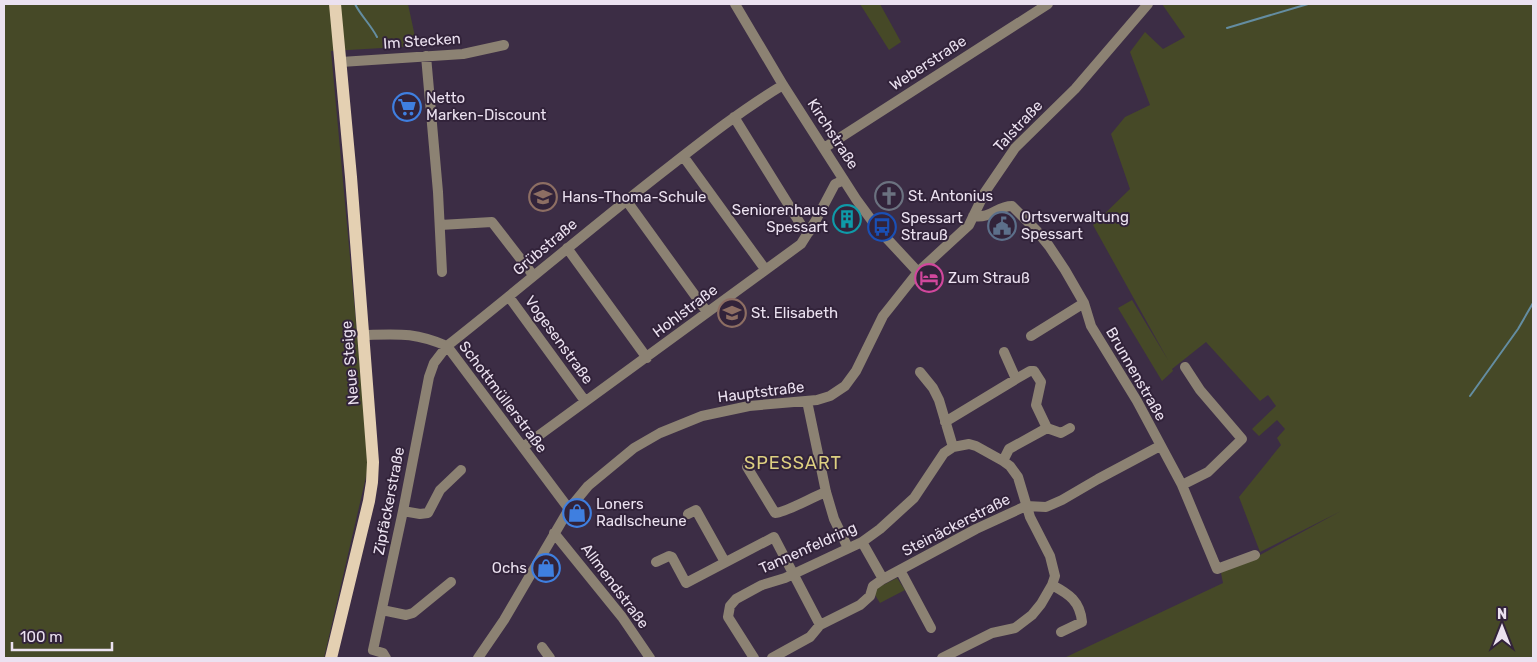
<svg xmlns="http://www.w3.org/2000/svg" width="1537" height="662" viewBox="0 0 1537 662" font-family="Rubik,sans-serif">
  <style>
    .green { fill: #464927 }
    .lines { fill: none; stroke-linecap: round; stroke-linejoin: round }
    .stream { stroke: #648da1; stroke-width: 2 }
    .minor { stroke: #8c8273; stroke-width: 10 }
    .major { stroke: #e4d0b2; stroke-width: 12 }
    .labels { text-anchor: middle; stroke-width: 4; stroke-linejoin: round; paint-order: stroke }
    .street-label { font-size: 15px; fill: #ebe1f0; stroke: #32233a }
    .poi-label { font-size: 15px; fill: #ebe1f0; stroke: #32233a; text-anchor: start }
    .quarter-label { font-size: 18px; letter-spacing: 1px; fill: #ddcf81; stroke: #32233a }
  </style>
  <rect width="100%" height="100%" fill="#3c2d45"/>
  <path class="green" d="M 4,4 L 408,4 L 417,46 L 331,51 L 369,464 L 324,658 L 4,658 Z
    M 860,4 L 880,4 L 901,42 L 889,50 Z
    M 1162,4 L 1533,4 L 1533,658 L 1064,658 L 1223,583 L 1221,573 L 1232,567 L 1260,555 L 1341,511 L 1260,552 L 1239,497 L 1281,445 L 1277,438 L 1285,429 L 1277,420 L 1259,436 L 1252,429 L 1276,406 L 1268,395 L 1260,401 L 1206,342 L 1172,369 L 1173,371 L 1162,381 L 1118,308 L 1132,300 L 1168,360 L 1093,225 L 1130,189 L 1111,134 L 1125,117 L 1150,105 L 1130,52 L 1145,32 L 1163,49 L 1185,37 Z
    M 897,578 L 905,590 L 880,603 L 875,595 L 877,588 Z"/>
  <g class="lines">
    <path class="stream" d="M 355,4 C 361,16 371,25 377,37
      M 1227,28 L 1308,4
      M 1470,396 L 1518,329 L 1533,303"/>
    <path class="minor" d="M 735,4 L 783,85 L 856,199 L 878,229 L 918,272
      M 426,56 L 438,192 L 442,272
      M 341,62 L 463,54 L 504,45
      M 734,117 L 803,228 L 809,232
      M 824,148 L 1048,4
      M 683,156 L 765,269
      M 626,200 L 707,312
      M 973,216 C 992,219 996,206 1012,206 L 1036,230 L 1049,246 L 1065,270 L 1084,303 L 1091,326 L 1137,401 L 1182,485 L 1217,569 L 1255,555
      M 440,225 L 492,222 L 533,275
      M 567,248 L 647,358
      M 509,297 L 585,401
      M 364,335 C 399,334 414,332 447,346 L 569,509
      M 1031,336 L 1084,303
      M 1004,352 L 1016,379
      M 920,372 L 933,388 L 939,400 L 953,447
      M 807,401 L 826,492 L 834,519 L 848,548
      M 945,422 L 1016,379 L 1030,371 L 1034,371 L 1041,382 L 1036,405 L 1047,428
      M 1047,428 L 1061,433 L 1070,428
      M 523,447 L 801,244 L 816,220 L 835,184 L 844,180
      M 1003,461 L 1009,449 L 1047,428
      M 747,467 L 775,513 C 787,512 812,497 826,492
      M 1182,485 L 1208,472 L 1242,439 L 1200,390 L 1185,367
      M 403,511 L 420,514 L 428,513 L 440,490 L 461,470
      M 688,514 L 696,510 L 725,562
      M 554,533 L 622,617 L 650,658
      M 862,542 L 883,579
      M 656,562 L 669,556 L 672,557 L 686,583 L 774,537 L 820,625
      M 900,570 L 931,628
      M 1052,585 C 1069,594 1080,601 1082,622 L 1061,632
      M 382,610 L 406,615 L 413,613 L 451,582
      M 542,647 L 550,658
      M 386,658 L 383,653 L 373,650 L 403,511 L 429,377 L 434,363 L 447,346 C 522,287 594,225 669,167 C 706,138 743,109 783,85
      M 478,658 L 504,620 L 569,509 L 588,486 L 634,448 L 660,433 L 702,416 L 749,406 L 817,400 L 830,396 L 845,386 L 856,371 L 883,316 L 891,306 L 918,272 L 969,225 L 985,192 L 1015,148 L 1075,89 L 1148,4
      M 754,658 L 728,617 L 730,606 L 736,599 L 762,585 L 785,578 L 862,542 L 880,529 L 914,498 L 944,453 L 953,447 L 969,444 L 976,446 L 1003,461 L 1010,466 L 1018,477 L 1030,517 L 1050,556 L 1055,576 L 1052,585 L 1041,604 L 1032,615 L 1015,628 L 992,633 L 942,658
      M 772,658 L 810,637 L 820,625 L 860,605 L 870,596 L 873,586 L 883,579 L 976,529 L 1026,506 L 1046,507 L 1062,500 L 1098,479 L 1160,446"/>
    <path class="major" d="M 331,658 L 369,501 L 372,482 L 373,462 L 351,177 L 335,4"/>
  </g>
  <defs>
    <symbol id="supermarket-ring" viewBox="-11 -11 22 22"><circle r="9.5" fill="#32233a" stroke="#3f7fe0" stroke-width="1.5"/><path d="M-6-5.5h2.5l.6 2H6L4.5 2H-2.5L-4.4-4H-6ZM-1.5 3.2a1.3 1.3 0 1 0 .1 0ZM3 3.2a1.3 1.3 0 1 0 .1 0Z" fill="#3f7fe0"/></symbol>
    <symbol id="church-ring" viewBox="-11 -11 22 22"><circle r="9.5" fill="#32233a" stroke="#6b7280" stroke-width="1.5"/><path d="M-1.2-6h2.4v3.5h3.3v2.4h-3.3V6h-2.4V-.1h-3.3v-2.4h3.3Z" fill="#6b7280"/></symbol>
    <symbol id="school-ring" viewBox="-11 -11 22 22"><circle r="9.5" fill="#32233a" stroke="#8d6e63" stroke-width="1.5"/><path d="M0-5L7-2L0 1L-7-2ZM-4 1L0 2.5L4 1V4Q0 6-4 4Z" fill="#8d6e63"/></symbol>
    <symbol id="building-ring" viewBox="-11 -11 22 22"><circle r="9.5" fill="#32233a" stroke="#0f9aa8" stroke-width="1.5"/><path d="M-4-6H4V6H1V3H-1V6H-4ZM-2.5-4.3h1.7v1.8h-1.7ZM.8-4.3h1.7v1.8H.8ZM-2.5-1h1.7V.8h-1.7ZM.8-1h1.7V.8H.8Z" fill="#0f9aa8"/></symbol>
    <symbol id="civic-ring" viewBox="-11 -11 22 22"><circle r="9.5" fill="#32233a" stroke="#5c6f8a" stroke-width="1.5"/><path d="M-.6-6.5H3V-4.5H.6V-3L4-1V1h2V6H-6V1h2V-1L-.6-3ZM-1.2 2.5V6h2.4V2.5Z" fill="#5c6f8a"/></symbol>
    <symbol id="bus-ring" viewBox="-11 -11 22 22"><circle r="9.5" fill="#32233a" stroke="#1a4fb4" stroke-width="1.5"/><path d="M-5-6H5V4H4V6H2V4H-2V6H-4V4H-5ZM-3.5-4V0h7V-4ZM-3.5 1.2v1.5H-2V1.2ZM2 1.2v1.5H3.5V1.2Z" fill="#1a4fb4"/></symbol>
    <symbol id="hotel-ring" viewBox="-11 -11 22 22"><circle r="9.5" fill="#32233a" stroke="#d1479c" stroke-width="1.5"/><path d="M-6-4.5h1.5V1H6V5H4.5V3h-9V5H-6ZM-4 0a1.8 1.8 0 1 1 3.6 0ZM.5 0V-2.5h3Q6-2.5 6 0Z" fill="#d1479c"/></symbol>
    <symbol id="shop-ring" viewBox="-11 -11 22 22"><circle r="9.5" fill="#32233a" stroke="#3f7fe0" stroke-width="1.5"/><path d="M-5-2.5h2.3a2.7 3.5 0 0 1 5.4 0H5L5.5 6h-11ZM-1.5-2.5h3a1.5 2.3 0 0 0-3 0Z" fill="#3f7fe0"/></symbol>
  </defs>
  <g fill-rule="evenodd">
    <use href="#supermarket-ring" x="391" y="91" width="32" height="32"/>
    <use href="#church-ring" x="873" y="180" width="32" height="32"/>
    <use href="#school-ring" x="527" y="181" width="32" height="32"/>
    <use href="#building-ring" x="831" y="203" width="32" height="32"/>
    <use href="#civic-ring" x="986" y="210" width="32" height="32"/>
    <use href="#bus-ring" x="866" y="211" width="32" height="32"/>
    <use href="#hotel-ring" x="913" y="262" width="32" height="32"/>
    <use href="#school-ring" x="716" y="297" width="32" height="32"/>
    <use href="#shop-ring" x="561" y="497" width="32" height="32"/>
    <use href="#shop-ring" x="530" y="552" width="32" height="32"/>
  </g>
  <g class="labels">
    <g class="street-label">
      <text transform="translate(422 41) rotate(-4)" y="5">Im Stecken</text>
      <text transform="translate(928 63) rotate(-33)" y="5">Weberstraße</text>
      <text transform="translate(1018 126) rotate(-47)" y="5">Talstraße</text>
      <text transform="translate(833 134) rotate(57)" y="5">Kirchstraße</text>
      <text transform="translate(545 247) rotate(-40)" y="5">Grübstraße</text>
      <text transform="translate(685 311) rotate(-37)" y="5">Hohlstraße</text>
      <text transform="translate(559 340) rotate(54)" y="5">Vogesenstraße</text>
      <text transform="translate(350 363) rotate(-95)" y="5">Neue Steige</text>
      <text transform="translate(1136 374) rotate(60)" y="5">Brunnenstraße</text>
      <text transform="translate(761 392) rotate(-7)" y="5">Hauptstraße</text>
      <text transform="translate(503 397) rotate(53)" y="5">Schottmüllerstraße</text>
      <text transform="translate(389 501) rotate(-79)" y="5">Zipfäckerstraße</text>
      <text transform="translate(956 525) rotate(-27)" y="5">Steinäckerstraße</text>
      <text transform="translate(808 548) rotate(-24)" y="5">Tannenfeldring</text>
      <text transform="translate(615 586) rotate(53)" y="5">Allmendstraße</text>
    </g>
    <g class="poi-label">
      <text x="426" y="103">Netto<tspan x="426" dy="17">Marken-Discount</tspan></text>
      <text x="908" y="201">St. Antonius</text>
      <text x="562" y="202">Hans-Thoma-Schule</text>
      <text x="828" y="215" text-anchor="end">Seniorenhaus<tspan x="828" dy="17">Spessart</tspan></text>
      <text x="1021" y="222">Ortsverwaltung<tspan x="1021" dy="17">Spessart</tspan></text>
      <text x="901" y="223">Spessart<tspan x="901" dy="17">Strauß</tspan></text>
      <text x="948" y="283">Zum Strauß</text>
      <text x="751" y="318">St. Elisabeth</text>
      <text x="596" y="509">Loners<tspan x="596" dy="17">Radlscheune</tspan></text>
      <text x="527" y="573" text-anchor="end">Ochs</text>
    </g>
    <g class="quarter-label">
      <text x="793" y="469">SPESSART</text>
    </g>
  </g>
  <rect width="1537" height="662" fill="none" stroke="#ebe1f0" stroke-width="10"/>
  <g transform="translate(1502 627)" stroke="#32233a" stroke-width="4" paint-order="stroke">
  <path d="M0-4L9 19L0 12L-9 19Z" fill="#ebe1f0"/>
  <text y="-8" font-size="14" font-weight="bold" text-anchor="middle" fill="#ebe1f0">N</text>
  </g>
  <path d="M12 642v8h100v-8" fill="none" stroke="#ebe1f0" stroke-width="2.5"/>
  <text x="20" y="642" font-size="15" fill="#ebe1f0" stroke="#32233a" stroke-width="4" paint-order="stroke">100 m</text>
</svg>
